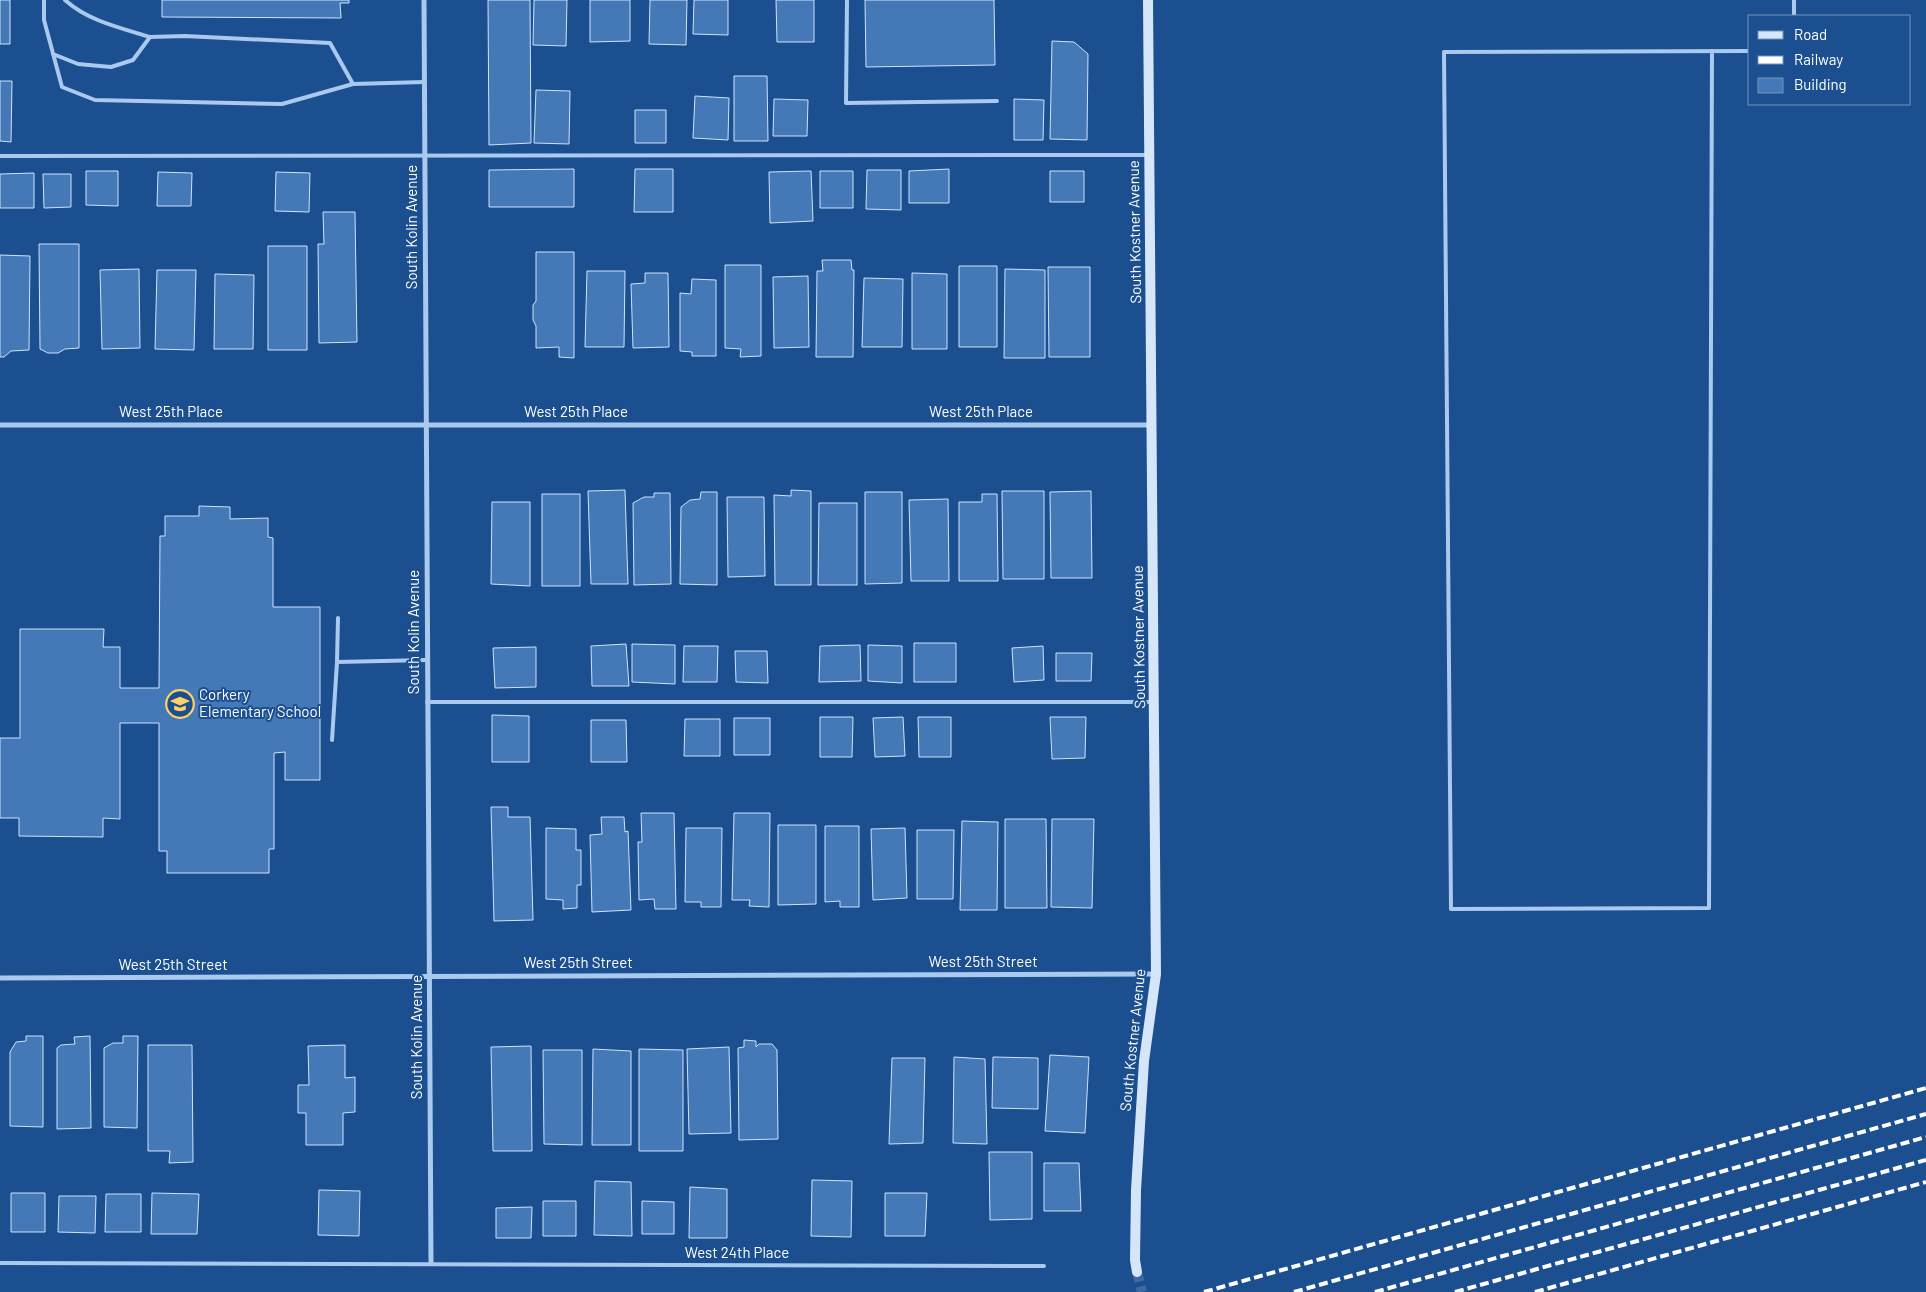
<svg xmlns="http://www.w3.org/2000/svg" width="1926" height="1292" viewBox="0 0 1926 1292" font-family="Barlow,sans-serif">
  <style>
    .building { fill: #4478b7; stroke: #cfe3fa }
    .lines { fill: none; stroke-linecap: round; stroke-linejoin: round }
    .secondary-tunnel { stroke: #3d69a0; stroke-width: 10; stroke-dasharray: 10 5; stroke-linecap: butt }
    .lane { stroke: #a9c9ee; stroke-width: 4 }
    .street { stroke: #a9c9ee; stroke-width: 5 }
    .secondary { stroke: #d6e6fa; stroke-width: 10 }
    .rail { stroke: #fff; stroke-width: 4; stroke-dasharray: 9 4; stroke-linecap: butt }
    .labels { text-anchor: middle; stroke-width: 4; stroke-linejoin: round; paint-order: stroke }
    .street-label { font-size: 15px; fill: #fff; stroke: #1b4f8f }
    .poi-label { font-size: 15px; fill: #fff; stroke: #1b4f8f; text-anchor: start }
  </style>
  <rect width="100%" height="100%" fill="#1b4f8f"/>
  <path class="building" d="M 0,0 L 10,0 L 10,44 L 0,44 Z
    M 162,0 L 349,0 L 349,3 L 340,3 L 341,18 L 162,17 Z
    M 488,0 L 530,0 L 531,143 L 489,145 Z
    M 534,0 L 567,0 L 566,46 L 533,45 Z
    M 590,0 L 630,0 L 630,41 L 590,42 Z
    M 650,0 L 687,0 L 686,45 L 649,44 Z
    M 694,0 L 728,0 L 728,35 L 693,34 Z
    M 776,0 L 814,0 L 814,42 L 777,42 Z
    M 865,0 L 994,0 L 995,65 L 866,67 Z
    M 1052,41 L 1074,42 L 1088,54 L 1087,140 L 1050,139 Z
    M 734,76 L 767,76 L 768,141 L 734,141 Z
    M 0,81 L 12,81 L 11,142 L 0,141 Z
    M 536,90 L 570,91 L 569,144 L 534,143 Z
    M 695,96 L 729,98 L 728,140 L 693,138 Z
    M 774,99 L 808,100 L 807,136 L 773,136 Z
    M 1014,99 L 1044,100 L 1043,140 L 1014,140 Z
    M 635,110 L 666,110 L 666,143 L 635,143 Z
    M 574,169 L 574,207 L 489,207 L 489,170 Z
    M 635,169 L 673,169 L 673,212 L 634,212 Z
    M 949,169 L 949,203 L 909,203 L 909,171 Z
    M 867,170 L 901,170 L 901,210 L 866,209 Z
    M 86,171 L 118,171 L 118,206 L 86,205 Z
    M 811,171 L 813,221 L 770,223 L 769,172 Z
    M 820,171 L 853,171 L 853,208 L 820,208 Z
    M 1050,171 L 1084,171 L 1084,202 L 1050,202 Z
    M 158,172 L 192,173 L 191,206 L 157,206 Z
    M 276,172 L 310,173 L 309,212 L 275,211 Z
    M 34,173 L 34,208 L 0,208 L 0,174 Z
    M 43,174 L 71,174 L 71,207 L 44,208 Z
    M 323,212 L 355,212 L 357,342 L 319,343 L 318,244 L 324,244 Z
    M 39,244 L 79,244 L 79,348 L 65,349 L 58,353 L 48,353 L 40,349 Z
    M 268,246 L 307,246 L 307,350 L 268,350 Z
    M 536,252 L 574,252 L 574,358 L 559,357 L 559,347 L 536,348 L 536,326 L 533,320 L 533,305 L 536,301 Z
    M 0,255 L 30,256 L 29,350 L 11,351 L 4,357 L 0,357 Z
    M 822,260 L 851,260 L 852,270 L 854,270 L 853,357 L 816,357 L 817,271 L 823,271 Z
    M 725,265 L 761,265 L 761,356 L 740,357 L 741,349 L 725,348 Z
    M 959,266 L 997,266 L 997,347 L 959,347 Z
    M 1048,267 L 1090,267 L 1090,357 L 1049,357 Z
    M 139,269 L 140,348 L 102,349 L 100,270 Z
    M 1005,269 L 1045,270 L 1045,358 L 1004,358 Z
    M 157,270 L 196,270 L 194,350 L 155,349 Z
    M 587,271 L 625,271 L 624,347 L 585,347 Z
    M 645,273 L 668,273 L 669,347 L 633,348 L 631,284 L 645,283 Z
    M 912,273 L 947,274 L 947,349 L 912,349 Z
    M 215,274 L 254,275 L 253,349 L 214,349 Z
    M 808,276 L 809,347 L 774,348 L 773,277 Z
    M 864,278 L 903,279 L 902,347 L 862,347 Z
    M 692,279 L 716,280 L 716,356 L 692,356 L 692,352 L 680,351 L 680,293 L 691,294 Z
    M 625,490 L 628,584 L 591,584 L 588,491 Z
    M 791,490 L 811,491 L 811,585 L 775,585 L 774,495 L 791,496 Z
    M 1002,491 L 1044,491 L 1044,579 L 1003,579 Z
    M 1091,491 L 1092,578 L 1051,578 L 1050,492 Z
    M 701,492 L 717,492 L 717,585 L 680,584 L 681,507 L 690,500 L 700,499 Z
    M 865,492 L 902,492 L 902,583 L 865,584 Z
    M 654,493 L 670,493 L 671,584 L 634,585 L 633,503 L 644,497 L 654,497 Z
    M 542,494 L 580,494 L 580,586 L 542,586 Z
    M 982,494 L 997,494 L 998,581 L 959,581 L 959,502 L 982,502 Z
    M 727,497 L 764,497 L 765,576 L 728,577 Z
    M 948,499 L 949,581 L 911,581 L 909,500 Z
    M 492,502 L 530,502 L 530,586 L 491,584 Z
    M 819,503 L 857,503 L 857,585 L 818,585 Z
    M 199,506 L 230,507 L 230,519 L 268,518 L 268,537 L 273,538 L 273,607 L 320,607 L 320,780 L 285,780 L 285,752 L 274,753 L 274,849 L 269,849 L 269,873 L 167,873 L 167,851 L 159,851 L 159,723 L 120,723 L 120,819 L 103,818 L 103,837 L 19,836 L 19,818 L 0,818 L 0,738 L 20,738 L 20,629 L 104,629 L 103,647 L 120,647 L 120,688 L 159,688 L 160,536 L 165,536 L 165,516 L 199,516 Z
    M 914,643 L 956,643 L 956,682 L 914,682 Z
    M 626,644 L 629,686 L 592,686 L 591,646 Z
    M 632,644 L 675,645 L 675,684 L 632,682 Z
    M 860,645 L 861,681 L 819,682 L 820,646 Z
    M 868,645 L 902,646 L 902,683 L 868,681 Z
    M 684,646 L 718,646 L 717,682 L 683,682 Z
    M 1043,646 L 1044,680 L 1014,682 L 1012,648 Z
    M 536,647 L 536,687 L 495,688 L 493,648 Z
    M 735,651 L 767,651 L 768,683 L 736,682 Z
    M 1056,653 L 1092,653 L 1091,681 L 1056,681 Z
    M 492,715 L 529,716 L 529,762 L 492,762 Z
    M 820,717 L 853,717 L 852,757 L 820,757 Z
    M 903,717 L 905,756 L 875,757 L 873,718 Z
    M 918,717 L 951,717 L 951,757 L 919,757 Z
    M 1050,717 L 1086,717 L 1085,758 L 1052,759 Z
    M 734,718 L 770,718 L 770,755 L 734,755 Z
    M 685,719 L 720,719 L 720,756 L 684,756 Z
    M 591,720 L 626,720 L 627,762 L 591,762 Z
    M 491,807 L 508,807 L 508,817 L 530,817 L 533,920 L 494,921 Z
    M 641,813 L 674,813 L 676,909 L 655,909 L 654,899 L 639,900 L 638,842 L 642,842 Z
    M 734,813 L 770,813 L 769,907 L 749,906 L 750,900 L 732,900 Z
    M 601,817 L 624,817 L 625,832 L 628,831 L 631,910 L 592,912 L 590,835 L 602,834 Z
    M 1005,819 L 1046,819 L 1047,908 L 1005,908 Z
    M 1052,819 L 1094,819 L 1092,908 L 1051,907 Z
    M 962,821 L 998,822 L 997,910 L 960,910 Z
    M 778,825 L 816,825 L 816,904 L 778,905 Z
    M 825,826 L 859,826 L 859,907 L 840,907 L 840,901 L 825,902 Z
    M 546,828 L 576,829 L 576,850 L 581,850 L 581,885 L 577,885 L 577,908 L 563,909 L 563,900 L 546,899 Z
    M 686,828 L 722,828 L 721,907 L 701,907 L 701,902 L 685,902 Z
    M 905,828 L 907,898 L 873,900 L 871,829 Z
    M 917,830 L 954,830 L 953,899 L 917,899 Z
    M 26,1036 L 43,1036 L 43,1127 L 10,1126 L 10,1052 L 16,1042 L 26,1041 Z
    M 90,1036 L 91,1128 L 57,1129 L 57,1048 L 61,1045 L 75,1044 L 74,1037 Z
    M 123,1036 L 138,1036 L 137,1128 L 104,1127 L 104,1048 L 113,1043 L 123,1043 Z
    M 744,1040 L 756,1041 L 756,1047 L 759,1044 L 772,1044 L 777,1050 L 778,1139 L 739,1140 L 738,1048 L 744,1047 Z
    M 148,1045 L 192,1045 L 193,1162 L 169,1163 L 170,1151 L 148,1151 Z
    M 345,1045 L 345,1078 L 355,1077 L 355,1112 L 343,1113 L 343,1145 L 306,1145 L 306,1113 L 298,1113 L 298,1085 L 309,1085 L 308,1046 Z
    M 531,1046 L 532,1151 L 493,1151 L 491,1047 Z
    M 729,1047 L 731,1133 L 689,1134 L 687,1049 Z
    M 593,1049 L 631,1051 L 631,1145 L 592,1145 Z
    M 639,1049 L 683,1050 L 683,1151 L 639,1151 Z
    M 543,1050 L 582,1050 L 582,1145 L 544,1144 Z
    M 1050,1055 L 1089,1057 L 1085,1133 L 1045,1131 Z
    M 954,1057 L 985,1059 L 987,1144 L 953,1143 Z
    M 993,1057 L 1038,1058 L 1038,1109 L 992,1108 Z
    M 892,1058 L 925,1058 L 923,1143 L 889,1144 Z
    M 989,1152 L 1032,1152 L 1032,1219 L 990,1220 Z
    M 1044,1163 L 1079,1163 L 1081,1211 L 1044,1211 Z
    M 812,1180 L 852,1181 L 851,1237 L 811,1236 Z
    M 595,1181 L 631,1182 L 632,1236 L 594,1235 Z
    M 690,1187 L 727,1189 L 727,1238 L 689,1238 Z
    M 319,1190 L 360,1191 L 359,1236 L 318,1235 Z
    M 11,1193 L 45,1193 L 45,1232 L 11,1232 Z
    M 152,1193 L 199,1194 L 197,1234 L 151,1234 Z
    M 885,1193 L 927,1193 L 925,1236 L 885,1236 Z
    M 106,1194 L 141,1194 L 141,1232 L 105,1232 Z
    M 59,1196 L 96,1196 L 95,1233 L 58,1232 Z
    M 543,1201 L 576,1201 L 576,1236 L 543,1236 Z
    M 642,1201 L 674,1202 L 674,1234 L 642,1234 Z
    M 532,1207 L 531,1238 L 496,1238 L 496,1208 Z"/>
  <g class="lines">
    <path class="secondary-tunnel" d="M 1137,1272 L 1142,1292"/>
    <path class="lane" d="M 44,0 L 44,20 L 62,87 L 95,100 L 282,104 L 353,84 L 424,82
      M 65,0 C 88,21 121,28 150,37
      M 847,0 L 846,103 L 997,101
      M 1794,0 L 1794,16
      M 1712,51 L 1709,908 L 1451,909 L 1444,52 L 1750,51
      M 53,54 L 78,64 L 111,67 L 133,60 L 150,37 L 185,36 L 330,43 L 353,84
      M 0,156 L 1149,155
      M 337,662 L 338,618
      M 427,702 L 1153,702
      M 332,740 L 337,662 L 427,660
      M 0,1263 L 1044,1266"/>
    <path class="street" d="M 424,0 L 431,1263
      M 0,425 L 1152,425
      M 0,978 L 1156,974"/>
    <path class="secondary" d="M 1137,1272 L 1135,1260 L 1136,1190 L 1144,1061 L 1156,974 L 1148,0"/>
    <path class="rail" d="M 1204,1292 L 1926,1088
      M 1294,1292 L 1926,1114
      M 1375,1292 L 1926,1137
      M 1455,1292 L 1926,1160
      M 1535,1292 L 1926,1182"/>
  </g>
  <defs>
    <symbol id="school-ring" viewBox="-11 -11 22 22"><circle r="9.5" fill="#1b4f8f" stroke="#ffd166" stroke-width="1.5"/><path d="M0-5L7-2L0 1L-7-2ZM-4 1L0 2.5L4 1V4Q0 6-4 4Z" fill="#ffd166"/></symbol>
  </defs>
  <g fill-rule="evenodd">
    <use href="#school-ring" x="164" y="688" width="32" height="32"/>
  </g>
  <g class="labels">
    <g class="street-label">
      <text transform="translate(412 227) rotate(-90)" y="5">South Kolin Avenue</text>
      <text transform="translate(1135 232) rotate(-91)" y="5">South Kostner Avenue</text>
      <text x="171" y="417">West 25th Place</text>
      <text x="576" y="417">West 25th Place</text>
      <text x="981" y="417">West 25th Place</text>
      <text transform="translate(414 632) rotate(-90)" y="5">South Kolin Avenue</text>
      <text transform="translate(1139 637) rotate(-91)" y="5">South Kostner Avenue</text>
      <text x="983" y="967">West 25th Street</text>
      <text x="578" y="968">West 25th Street</text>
      <text x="173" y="970">West 25th Street</text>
      <text transform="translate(417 1037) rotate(-90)" y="5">South Kolin Avenue</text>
      <text transform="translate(1133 1040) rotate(-84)" y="5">South Kostner Avenue</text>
      <text x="737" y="1258">West 24th Place</text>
    </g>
    <g class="poi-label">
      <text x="199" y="700">Corkery<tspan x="199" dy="17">Elementary School</tspan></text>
    </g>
  </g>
  <rect x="1748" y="15" width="162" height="90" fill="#1b4f8f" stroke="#7695bc"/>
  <rect x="1758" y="31" width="25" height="8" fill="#d6e6fa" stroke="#7695bc"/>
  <text x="1794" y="40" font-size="15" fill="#ffffff">Road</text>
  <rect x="1758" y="56" width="25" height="8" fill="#ffffff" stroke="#7695bc"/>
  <text x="1794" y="65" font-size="15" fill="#ffffff">Railway</text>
  <rect x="1758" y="78" width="25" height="15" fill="#4478b7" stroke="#7695bc"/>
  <text x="1794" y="90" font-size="15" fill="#ffffff">Building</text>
</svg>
